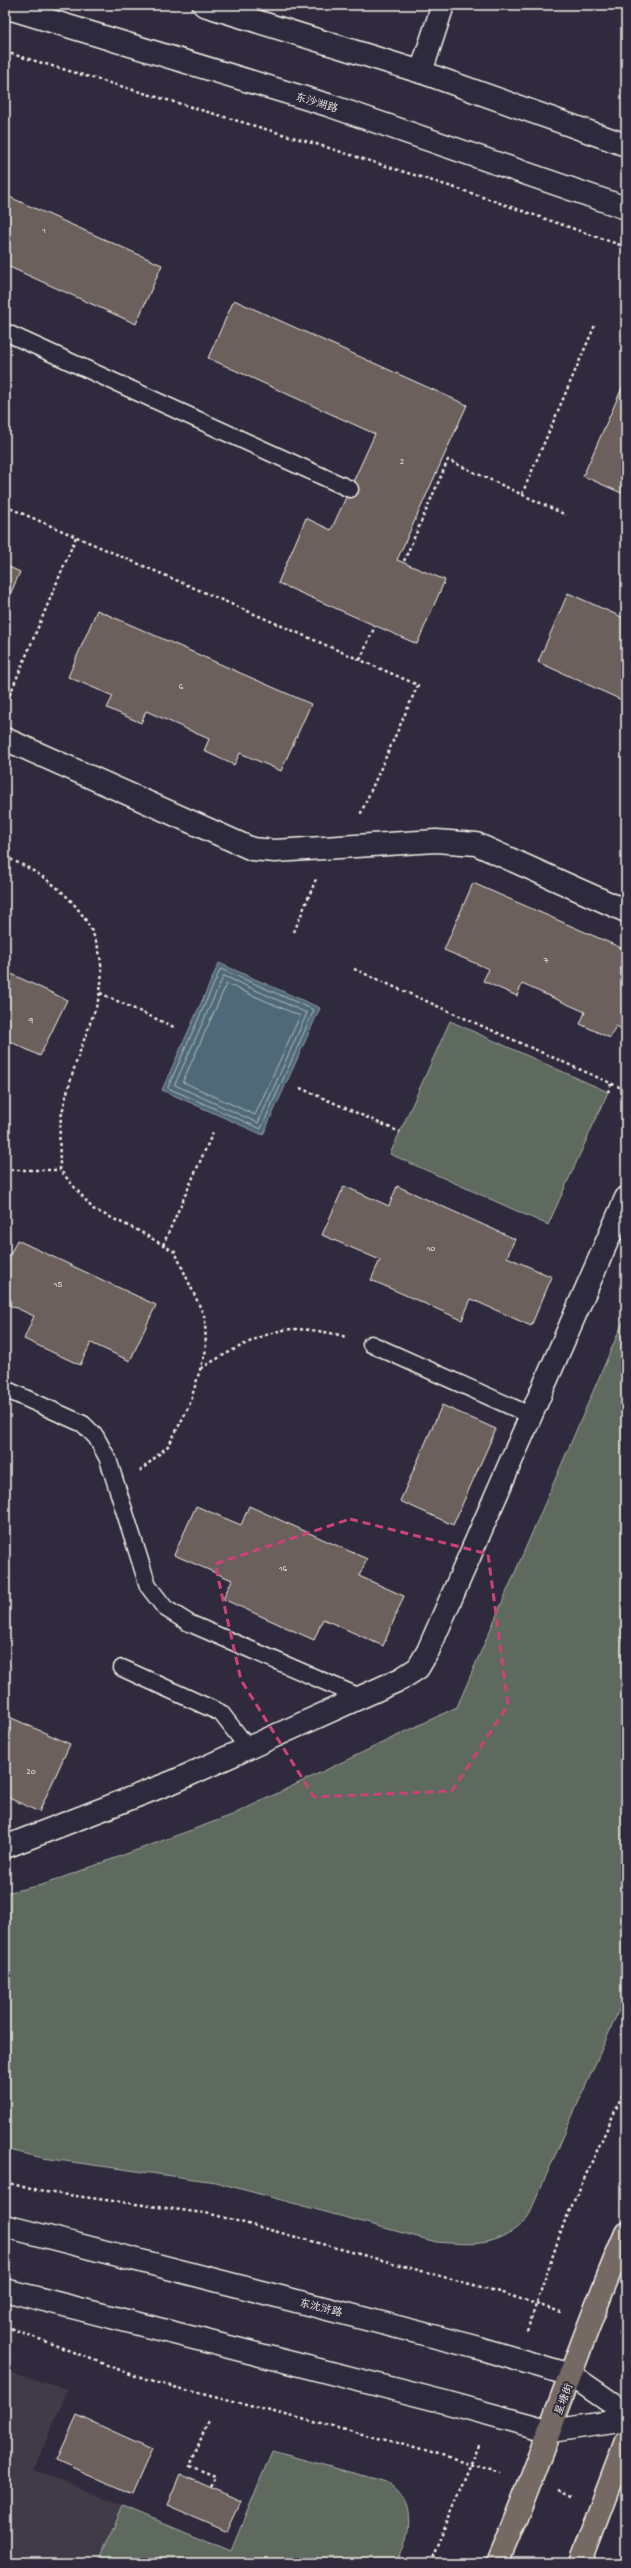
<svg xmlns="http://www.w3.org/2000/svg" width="631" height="2568" viewBox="0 0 631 2568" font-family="'Gochi Hand','LXGW WenKai TC',sans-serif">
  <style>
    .built { fill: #413a46 }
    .green { fill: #5e6a5f; stroke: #a9aea4 }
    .water { fill: #506978; stroke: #929fa5 }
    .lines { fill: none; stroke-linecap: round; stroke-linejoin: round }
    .shore { stroke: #b2bbbb; stroke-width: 1 }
    .building { fill: #6c605b; stroke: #f4f1e8 }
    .service-casing { stroke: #f4f1e8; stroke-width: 19 }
    .minor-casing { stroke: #f4f1e8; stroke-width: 25 }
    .secondary-casing { stroke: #f4f1e8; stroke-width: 25 }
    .primary-casing { stroke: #f4f1e8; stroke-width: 25 }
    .path { stroke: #f4f1e8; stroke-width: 2.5; stroke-dasharray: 3 3; stroke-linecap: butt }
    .service { stroke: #2f2a3d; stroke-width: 16 }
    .minor { stroke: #2f2a3d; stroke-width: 22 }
    .secondary { stroke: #2f2a3d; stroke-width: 22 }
    .primary { stroke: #756964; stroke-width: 22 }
    .marked { fill: none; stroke: #cc4377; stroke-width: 3; stroke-dasharray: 8 5; stroke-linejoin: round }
    .labels { text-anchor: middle; stroke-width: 4; stroke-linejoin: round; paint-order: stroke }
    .number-label { font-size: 9px; fill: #d2cdc5 }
    .street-label { font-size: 11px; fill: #f4f1e8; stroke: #2f2a3d }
  </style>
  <rect width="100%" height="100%" fill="#2f2a3d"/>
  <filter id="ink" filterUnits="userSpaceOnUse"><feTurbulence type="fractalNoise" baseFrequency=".025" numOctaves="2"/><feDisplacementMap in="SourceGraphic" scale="8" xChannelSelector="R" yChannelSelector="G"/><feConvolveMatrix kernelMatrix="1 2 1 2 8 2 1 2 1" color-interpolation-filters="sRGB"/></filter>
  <g filter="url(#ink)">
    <path class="built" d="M 5,2372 L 68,2389 L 34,2470 L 123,2506 L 98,2563 L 5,2563 Z"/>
    <path class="green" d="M 450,1021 L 608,1092 L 548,1225 L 390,1154 Z
      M 626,1315 L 626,1994 L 528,2217 C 500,2248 474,2245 436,2242 L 215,2182 L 43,2158 L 5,2149 L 5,1893 L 42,1885 L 232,1815 L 457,1707 Z
      M 272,2451 L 386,2482 C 419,2503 410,2532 397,2563 L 98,2563 L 123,2506 L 231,2551 Z"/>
    <path class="water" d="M 219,963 L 320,1008 L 263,1135 L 162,1090 Z"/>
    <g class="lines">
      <path class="shore" d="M 221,969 L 314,1010 L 261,1129 L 168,1088 Z
        M 224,976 L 307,1013 L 258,1123 L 175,1085 Z
        M 227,984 L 300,1016 L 255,1115 L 183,1082 Z"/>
    </g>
    <path class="building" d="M 5,195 L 162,265 L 136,324 L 5,265 Z
      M 234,300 L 467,405 L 397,560 L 445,580 L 417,644 L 278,583 L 306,518 L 331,530 L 375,434 L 208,358 Z
      M 626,379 L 626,495 L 583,476 Z
      M 5,565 L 20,572 L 5,606 Z
      M 568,593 L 626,619 L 626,702 L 538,662 Z
      M 97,610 L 311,704 L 281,771 L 240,753 L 234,765 L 204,751 L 209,739 L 146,711 L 141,723 L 107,708 L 113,696 L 68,677 Z
      M 473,883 L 626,950 L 626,1031 L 616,1026 L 610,1038 L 580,1024 L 585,1012 L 522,984 L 517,996 L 483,981 L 489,969 L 444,950 Z
      M 5,971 L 67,1000 L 40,1056 L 5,1039 Z
      M 344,1186 L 389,1206 L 397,1186 L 515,1239 L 507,1257 L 552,1277 L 531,1326 L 471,1299 L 462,1320 L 371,1280 L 380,1260 L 322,1235 Z
      M 17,1240 L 156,1305 L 130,1361 L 91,1343 L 80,1365 L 24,1339 L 34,1316 L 5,1303 L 5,1266 Z
      M 442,1405 L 496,1429 L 453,1525 L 400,1501 Z
      M 196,1506 L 241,1525 L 249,1506 L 367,1559 L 359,1576 L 404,1596 L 383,1646 L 323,1619 L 314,1640 L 223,1599 L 232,1580 L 174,1555 Z
      M 5,1715 L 70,1744 L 39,1812 L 7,1797 L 5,1801 Z
      M 77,2415 L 152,2449 L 132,2494 L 57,2460 Z
      M 180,2474 L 241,2501 L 227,2531 L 167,2505 Z"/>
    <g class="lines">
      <defs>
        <path id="service" d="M 5,332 L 350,489
          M 371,1344 L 530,1415
          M 5,1389 L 83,1424 L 96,1437 L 108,1459 L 148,1586 L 165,1608 L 189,1623 L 360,1697
          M 122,1668 L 221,1713 L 248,1748"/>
        <path id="minor" d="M 421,72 L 443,5
          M 5,739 L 252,849 L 275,851 L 436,841 L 476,844 L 626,911
          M 5,1847 L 175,1781 L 401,1679 L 418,1668 L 428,1651 L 626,1198"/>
        <path id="secondary" d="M 204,5 L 421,72 L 626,145
          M 5,7 L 328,105 L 626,208
          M 5,2226 L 475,2347 L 571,2375 L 626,2413
          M 5,2290 L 445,2402 L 551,2431 L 626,2420"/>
        <path id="primary" d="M 497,2563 C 544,2455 579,2342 626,2233
          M 580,2563 L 626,2441"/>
      </defs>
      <use href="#service" class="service-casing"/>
      <use href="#minor" class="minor-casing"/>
      <use href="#secondary" class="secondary-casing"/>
      <use href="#primary" class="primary-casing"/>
      <path class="path" d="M 5,52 L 316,144 L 471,193 L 626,247
        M 522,494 L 595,325
        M 5,506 L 418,685 L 360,815
        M 404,561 L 448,460 L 566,515
        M 360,660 L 375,626
        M 5,706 L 76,537
        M 5,857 C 60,879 111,927 100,991 C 98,1005 91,1019 87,1032 C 77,1058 68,1086 62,1113 C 58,1131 60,1152 60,1170 L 93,1209 L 139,1231 L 175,1252 L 205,1318 L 206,1350 L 189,1406 L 169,1445 L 140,1471
        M 294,932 L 316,879
        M 354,969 L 626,1090
        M 100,993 L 176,1028
        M 300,1088 L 400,1132
        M 608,1092 L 611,1084
        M 5,1170 L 60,1170
        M 163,1245 L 214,1130
        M 201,1368 C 226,1354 252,1338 279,1331 C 294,1326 331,1332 346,1337
        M 5,2182 L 38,2191 L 211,2214 L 496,2291 L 561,2312
        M 5,2326 L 146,2380 L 394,2442 L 500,2473
        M 527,2331 L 564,2223 L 626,2087
        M 619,2332 L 626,2335
        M 208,2421 L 190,2466 L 215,2476 L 211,2488
        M 559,2490 L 573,2495
        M 429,2563 L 480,2442"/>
      <use href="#service" class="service"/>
      <use href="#minor" class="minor"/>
      <use href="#secondary" class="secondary"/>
      <use href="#primary" class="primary"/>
    </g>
  </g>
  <path class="marked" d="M 350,1519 L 488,1554 L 508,1705 L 452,1791 L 314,1797 L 241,1680 L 215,1564 Z"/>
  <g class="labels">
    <g class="number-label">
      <text x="44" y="233">1</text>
      <text x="402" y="464">2</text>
      <text x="181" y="689">6</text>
      <text x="546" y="963">7</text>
      <text x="31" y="1023">9</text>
      <text x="431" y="1251">10</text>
      <text x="58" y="1287">15</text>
      <text x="283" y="1571">16</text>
      <text x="31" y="1774">20</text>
    </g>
    <g class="street-label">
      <text transform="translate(317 102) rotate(17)" y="4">东沙湖路</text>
      <text transform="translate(321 2307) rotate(14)" y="4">东沈浒路</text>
      <text transform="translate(563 2399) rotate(-70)" y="4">星塘街</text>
    </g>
  </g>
  <rect width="631" height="2568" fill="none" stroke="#2f2a3d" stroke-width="20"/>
  <rect x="10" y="10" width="611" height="2548" fill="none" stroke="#f4f1e8" stroke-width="1.5" filter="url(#ink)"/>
</svg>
